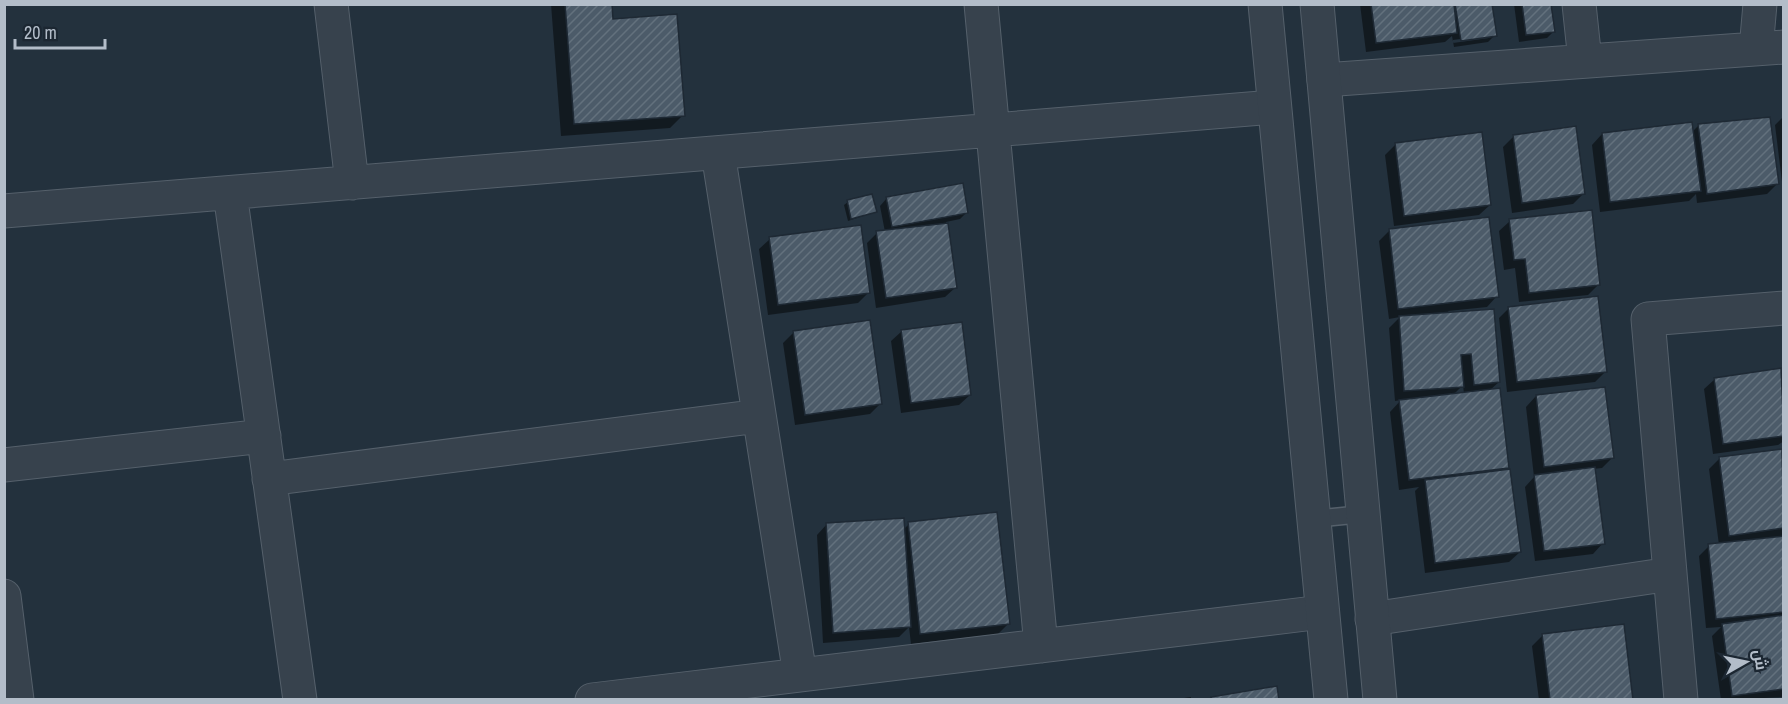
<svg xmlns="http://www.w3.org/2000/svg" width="1788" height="704" viewBox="0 0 1788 704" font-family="'Archivo Narrow',Cairo,sans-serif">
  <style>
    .shadow { fill: #0007; fill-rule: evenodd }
    .building { fill: url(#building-hatch); stroke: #1e2934; stroke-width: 1.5 }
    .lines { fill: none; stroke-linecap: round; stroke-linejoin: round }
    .service-casing { stroke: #55606b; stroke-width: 19 }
    .minor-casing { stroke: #55606b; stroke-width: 35 }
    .tertiary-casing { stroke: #55606b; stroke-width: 35 }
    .service { stroke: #37424d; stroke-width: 16 }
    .minor { stroke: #37424d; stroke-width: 33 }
    .tertiary { stroke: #37424d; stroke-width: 33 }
  </style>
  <defs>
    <pattern id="building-hatch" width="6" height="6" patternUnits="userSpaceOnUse" patternTransform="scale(1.5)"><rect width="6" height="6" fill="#4c5b69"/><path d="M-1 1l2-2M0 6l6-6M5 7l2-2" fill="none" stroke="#63717d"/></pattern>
  </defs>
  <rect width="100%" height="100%" fill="#23313d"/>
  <path class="shadow" d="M 551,4 L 610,4 L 612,21 L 683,115 L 670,128 L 561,136 Z
    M 1360,4 L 1490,4 L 1495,35 L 1488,42 L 1454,47 L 1452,36 L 1445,42 L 1366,52 ZM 1489,35 L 1489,38 L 1453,43 L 1453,40 Z
    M 1514,4 L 1550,4 L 1554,31 L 1547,38 L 1519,42 Z
    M 1784,116 L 1784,190 L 1783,190 L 1775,125 Z
    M 1698,126 L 1777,184 L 1767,194 L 1697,203 L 1696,194 L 1689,201 L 1600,212 L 1592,145 L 1602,134 L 1692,132 Z
    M 1514,136 L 1583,194 L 1573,204 L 1512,213 L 1503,147 Z
    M 1395,145 L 1490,205 L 1479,215 L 1394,226 L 1385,155 Z
    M 887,198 L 967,212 L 960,219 L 946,222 L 956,287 L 945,297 L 876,308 L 867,243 L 877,233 L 885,232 L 880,206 Z
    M 848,202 L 875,212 L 848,221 L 844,205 Z
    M 1510,221 L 1599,284 L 1588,295 L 1519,302 L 1515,268 L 1504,270 L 1499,231 Z
    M 1390,230 L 1497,296 L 1487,307 L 1448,311 L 1499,382 L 1489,391 L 1498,390 L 1520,552 L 1509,562 L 1425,573 L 1415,491 L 1419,487 L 1399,490 L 1390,412 L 1401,400 L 1395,401 L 1389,328 L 1400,317 L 1389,319 L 1379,241 ZM 1463,385 L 1464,394 L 1453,395 Z
    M 770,239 L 868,293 L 858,303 L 768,315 L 759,249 Z
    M 1509,308 L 1606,371 L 1595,382 L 1507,392 L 1499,318 Z
    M 902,331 L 970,395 L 959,405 L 901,413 L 891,341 Z
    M 794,332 L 880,404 L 870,414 L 795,425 L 783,343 Z
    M 1780,370 L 1782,383 L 1784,381 L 1784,441 L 1778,445 L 1713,454 L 1704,389 L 1715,379 Z
    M 1536,396 L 1612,458 L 1602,468 L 1593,469 L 1603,543 L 1593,554 L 1535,561 L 1525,487 L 1534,477 L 1526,407 Z
    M 1780,451 L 1784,476 L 1784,697 L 1721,700 L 1712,636 L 1721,627 L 1706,628 L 1699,556 L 1709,546 L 1719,545 L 1709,469 L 1719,459 Z
    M 827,524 L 903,530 L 909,524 L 1008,624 L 998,634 L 911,644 L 909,627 L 899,637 L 823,643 L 817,535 Z
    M 1543,635 L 1631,700 L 1539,700 L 1532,646 Z
    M 1191,697 L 1191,700 L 1170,700 Z"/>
  <path class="building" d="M 565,4 L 612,4 L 613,19 L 677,14 L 685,116 L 574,124 Z
    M 1371,4 L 1454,4 L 1457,33 L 1376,43 Z
    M 1455,4 L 1492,4 L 1497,36 L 1461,41 Z
    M 1522,4 L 1551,4 L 1555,32 L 1526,35 Z
    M 1770,117 L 1779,184 L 1707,194 L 1698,124 Z
    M 1692,122 L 1701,191 L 1610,202 L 1602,133 Z
    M 1576,126 L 1585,194 L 1522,203 L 1513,135 Z
    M 1482,132 L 1491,205 L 1404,216 L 1395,143 Z
    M 963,183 L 968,213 L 892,227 L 886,197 Z
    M 872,194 L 877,212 L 851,219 L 847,200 Z
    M 1592,210 L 1600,285 L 1529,293 L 1525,259 L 1514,260 L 1509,219 Z
    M 1489,217 L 1499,297 L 1398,309 L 1389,229 Z
    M 948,223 L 957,288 L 886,298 L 876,231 Z
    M 861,225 L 870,293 L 778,305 L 769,237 Z
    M 1598,296 L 1607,372 L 1517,382 L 1508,307 Z
    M 1494,309 L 1500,382 L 1474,385 L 1471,354 L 1461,355 L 1464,387 L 1404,391 L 1399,316 Z
    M 870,320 L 882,404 L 805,415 L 793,331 Z
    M 962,322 L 971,395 L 911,403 L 901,330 Z
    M 1781,368 L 1784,436 L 1723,444 L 1714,378 Z
    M 1605,387 L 1614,458 L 1544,467 L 1536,395 Z
    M 1500,388 L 1509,468 L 1409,480 L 1399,400 Z
    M 1782,449 L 1784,528 L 1729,536 L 1719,457 Z
    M 1595,467 L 1605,544 L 1544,551 L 1534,475 Z
    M 1510,469 L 1521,552 L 1435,563 L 1425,480 Z
    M 997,512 L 1010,624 L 920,634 L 908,522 Z
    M 904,518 L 911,627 L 833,633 L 826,523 Z
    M 1784,536 L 1784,612 L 1716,619 L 1708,544 Z
    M 1784,615 L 1784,689 L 1732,696 L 1722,624 Z
    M 1624,624 L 1633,700 L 1550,700 L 1542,634 Z
    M 1277,686 L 1279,700 L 1212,700 L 1211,697 Z"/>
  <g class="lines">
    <defs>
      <path id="service" d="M 1313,519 L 1363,514"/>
      <path id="minor" d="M 331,4 L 352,183
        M 981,4 L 1041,646
        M 1579,4 L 1585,61
        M 1756,49 L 1760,4
        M 1324,80 L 1784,47
        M 718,153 L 800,675
        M 230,193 L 300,700
        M 4,211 L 1274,107
        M 4,465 L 264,436
        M 269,479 L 759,416
        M 4,596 L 17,700
        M 1372,619 L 1670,574
        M 592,700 L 1322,612
        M 1681,700 L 1648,319 L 1784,308"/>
      <path id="tertiary" d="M 1265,4 L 1331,700
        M 1317,4 L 1380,700"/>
    </defs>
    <use href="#service" class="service-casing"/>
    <use href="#minor" class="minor-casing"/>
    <use href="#tertiary" class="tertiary-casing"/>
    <use href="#service" class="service"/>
    <use href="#minor" class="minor"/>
    <use href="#tertiary" class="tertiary"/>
  </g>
  <rect width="1788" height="704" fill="none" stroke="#b3bdc9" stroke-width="12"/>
  <g transform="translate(1746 662) rotate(81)" stroke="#1c2732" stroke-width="4.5" paint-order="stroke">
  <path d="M0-4.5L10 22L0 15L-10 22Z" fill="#b3bdc9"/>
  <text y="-9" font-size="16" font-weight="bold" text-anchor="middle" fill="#b3bdc9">ش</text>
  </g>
  <path d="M15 39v9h90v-9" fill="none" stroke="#b3bdc9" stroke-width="3"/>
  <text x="24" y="39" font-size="18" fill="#b3bdc9" stroke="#1c2732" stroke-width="4.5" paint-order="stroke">20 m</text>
</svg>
